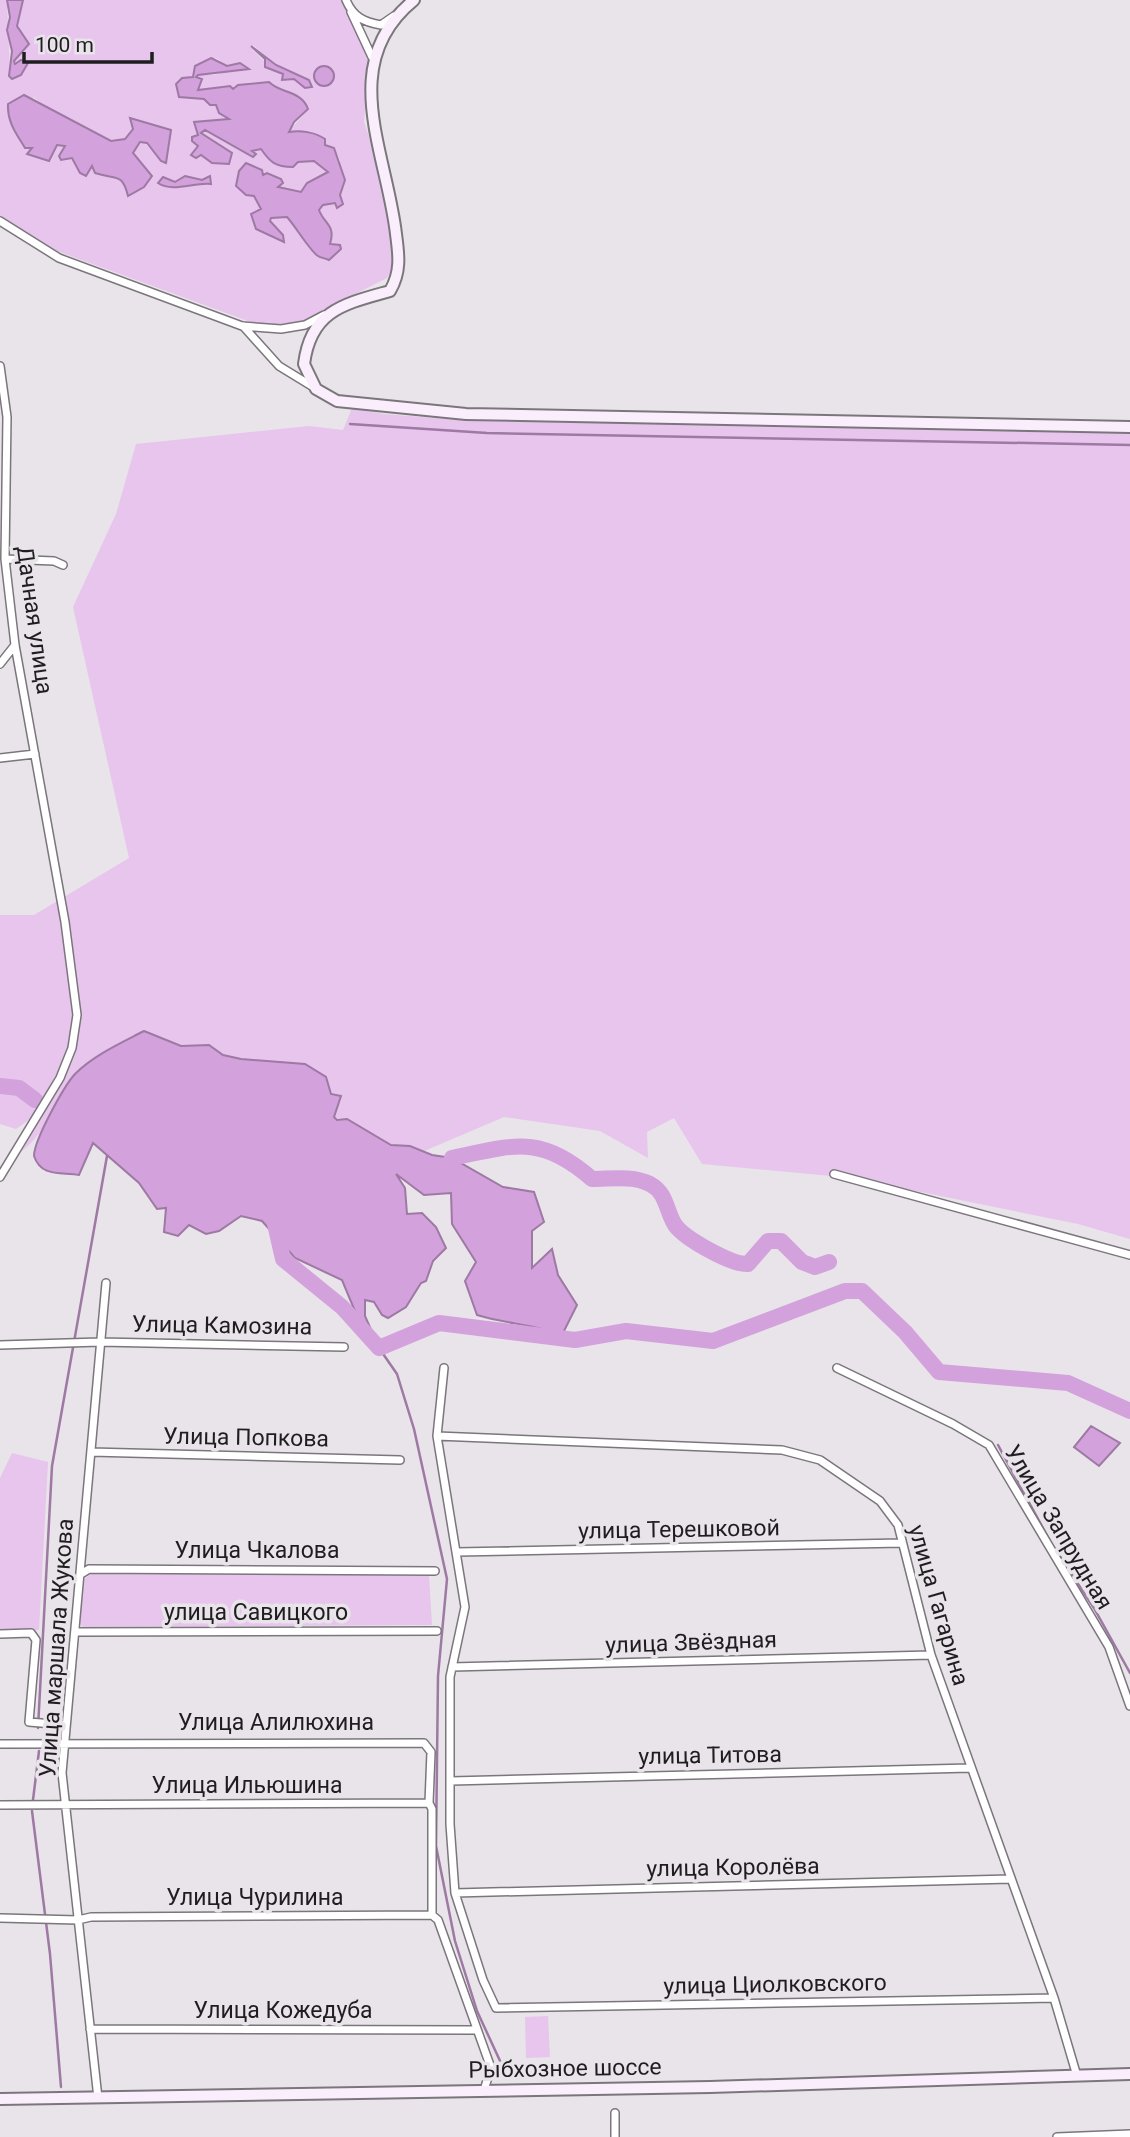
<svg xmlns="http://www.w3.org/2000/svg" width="1130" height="2137" viewBox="0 0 1130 2137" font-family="Roboto,sans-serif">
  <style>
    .green { fill: #e7c5ed; fill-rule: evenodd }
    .water { fill: #d3a1db; stroke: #9d79a3; stroke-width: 2 }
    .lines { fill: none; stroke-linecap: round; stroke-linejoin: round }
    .stream { stroke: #9d79a3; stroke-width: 2.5 }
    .river { stroke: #d3a1db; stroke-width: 16 }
    .street-casing { stroke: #7b767c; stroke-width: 10 }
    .secondary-casing { stroke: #7b767c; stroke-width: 14 }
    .street { stroke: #fff; stroke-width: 7 }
    .secondary { stroke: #faeefd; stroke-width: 10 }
    .labels { text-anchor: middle; stroke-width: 7; stroke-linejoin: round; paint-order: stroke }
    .street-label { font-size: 23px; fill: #1f1d1f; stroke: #e9e3ea }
  </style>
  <rect width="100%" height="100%" fill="#e9e3ea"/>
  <path class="green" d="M 0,0 L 7,0 L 10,73 L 19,63 L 14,64 L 14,61 L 25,36 L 17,26 L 23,0 L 343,0 L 371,54 L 364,122 L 386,186 L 394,264 L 387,278 L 300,322 L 268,325 L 248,321 L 49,248 L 0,219 ZM 253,45 L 276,65 L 309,80 L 312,87 L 306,88 L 294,79 L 282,79 L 283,74 L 275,72 L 253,50 ZM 216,58 L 227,66 L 240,63 L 245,66 L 215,75 L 198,75 L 198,90 L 224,86 L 233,89 C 251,74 281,89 299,96 L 306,112 L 288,132 L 334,148 L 340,160 L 341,201 L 323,205 L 319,210 C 324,224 336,225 330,244 L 335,255 L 329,260 C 312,250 301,225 288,219 C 283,216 277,218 271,218 L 270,221 L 281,239 L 256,229 L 253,213 L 261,209 L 254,196 L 246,195 L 236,186 L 239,171 L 267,174 L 281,184 L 278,187 L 301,192 L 307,183 L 328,172 L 314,161 C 296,161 272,161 259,148 L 251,151 L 255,155 L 253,157 L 205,130 L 201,133 L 232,153 L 229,163 C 193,163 203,147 194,122 L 230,119 C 219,108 207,95 190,99 L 182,78 L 194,77 ZM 33,97 L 64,119 L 68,117 L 111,141 L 125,139 L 133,129 L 131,118 L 170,130 L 163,163 L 144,142 L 135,147 L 133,153 C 153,175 154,175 132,195 L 120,178 L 110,178 L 92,166 L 86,176 L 80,173 L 76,163 L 68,157 L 66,146 L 60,144 L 28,153 L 33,147 Z
    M 352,408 L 384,414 L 471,421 L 1085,429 L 1130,433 L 1130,1239 L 1078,1224 L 852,1178 L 702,1164 L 674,1118 L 647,1132 L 648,1158 L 600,1131 L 504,1117 L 422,1152 L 410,1146 L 391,1145 L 349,1121 L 333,1117 L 341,1100 L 331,1094 L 326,1077 L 305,1064 L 241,1059 L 223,1055 L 209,1045 L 181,1046 L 145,1031 C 122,1043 92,1055 75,1074 C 53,1098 49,1131 22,1151 L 68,1071 L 55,1076 L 33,1117 L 16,1129 L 0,1124 L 0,915 L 34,915 L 129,858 L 73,607 L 116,514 L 136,444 L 309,426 L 343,430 Z
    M 12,1453 L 48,1462 L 39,1630 L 0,1630 L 0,1478 Z
    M 95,1571 L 429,1576 L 432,1625 L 83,1627 L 79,1623 L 83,1580 Z
    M 548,2016 L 550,2057 L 526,2058 L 525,2017 Z"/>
  <path class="water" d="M 7,0 L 23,0 L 17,26 L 29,44 L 14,61 L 15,64 L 21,60 L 28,63 L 21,75 L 12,79 L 9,76 L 12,51 L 7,30 L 10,17 Z
    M 251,46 L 276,65 L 309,80 L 312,87 L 305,88 L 294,79 L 282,80 L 283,74 L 265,67 L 265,59 Z
    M 211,58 L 227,66 L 240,63 L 249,69 L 198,75 L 196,77 L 202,79 L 198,90 L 230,86 L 233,89 L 238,85 L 269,82 C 281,94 301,90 308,109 L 294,122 L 289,132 C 300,130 315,132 325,139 L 325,145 L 334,148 L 345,180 L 340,195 L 343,204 L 337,208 L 335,203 L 323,205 L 319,210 C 324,224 336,225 330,244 L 340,245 L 341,249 L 329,260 C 325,258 321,258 318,256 C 310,251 296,227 287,217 L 271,218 L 270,221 L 283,235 L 284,242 L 256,229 L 251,214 L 261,209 L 254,196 L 246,195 L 236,186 L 239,171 L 246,163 L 262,170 L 263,175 L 267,173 L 281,179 L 283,183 L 278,187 L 301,192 L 307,183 L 328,172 L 314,161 L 298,162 L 293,167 C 275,167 270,162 261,149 L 252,151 L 256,154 L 253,157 L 205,130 L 201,133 L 232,153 L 229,164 L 212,163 L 201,155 L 196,158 L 191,155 L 198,146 L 192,141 L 192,137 L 198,135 L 194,122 L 229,119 L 219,113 L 216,105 L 210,105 L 204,99 L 179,97 L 176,84 L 182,78 L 193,77 L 195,66 Z
    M314 76a10 10 0 1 1 20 0a10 10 0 1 1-20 0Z
    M 24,95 L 111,141 L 125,139 L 133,129 L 130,118 L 171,130 L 166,163 L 161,161 L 147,143 L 140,142 L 133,153 L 152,176 L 144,187 L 128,196 C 122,172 116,180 95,173 L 92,166 L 86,176 L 80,173 L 72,158 L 61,160 L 59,156 L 65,146 L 57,145 L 49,161 L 27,154 L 32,148 L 25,148 C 16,133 7,122 8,104 Z
    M 185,176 L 202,180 L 210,176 L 211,184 C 194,182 173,193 158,183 L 163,177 L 175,182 Z
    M 144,1031 L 181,1046 L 209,1045 L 223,1055 L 241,1059 L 305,1064 L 326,1077 L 331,1094 L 341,1096 L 334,1117 L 337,1120 L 347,1119 L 391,1145 L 410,1146 L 432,1155 L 452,1158 L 503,1187 L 534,1192 L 544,1222 L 532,1231 L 532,1268 L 552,1249 L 558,1275 L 577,1305 L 562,1335 C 534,1324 506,1324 477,1315 L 465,1281 L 476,1262 L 452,1224 L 451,1193 L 424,1195 L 396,1174 L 405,1188 L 407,1214 L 422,1213 L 436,1227 L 446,1248 L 433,1261 L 426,1281 L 421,1283 L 406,1307 L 388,1318 L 382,1315 L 374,1302 L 365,1300 L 365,1316 L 379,1348 L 359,1321 L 342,1280 L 295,1258 L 262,1221 L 241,1216 L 219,1231 L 206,1234 L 189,1225 L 178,1236 L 164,1232 L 166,1208 L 157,1209 L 139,1183 L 93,1143 L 79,1175 C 60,1172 41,1177 34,1156 C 34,1140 64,1086 75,1074 C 94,1055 121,1043 144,1031 Z
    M 1091,1426 L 1120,1443 L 1099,1466 L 1074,1447 Z"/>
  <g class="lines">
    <path class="stream" d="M 350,424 L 487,433 L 1130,445
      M 379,1348 L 397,1374 L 414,1429 L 447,1579 L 438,1676 L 436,1846 L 455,1941 L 477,2011 L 507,2076
      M 998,1445 L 1051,1543
      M 1055,1549 L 1094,1608 L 1130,1673
      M 38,1728 L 52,1466 L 107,1156
      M 33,1800 L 39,1751
      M 32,1811 L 50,1954 L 61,2087"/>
    <path class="river" d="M 0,1086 L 19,1088 L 35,1100
      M 444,1177 L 452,1158 C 514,1145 541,1134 592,1179 C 611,1179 632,1175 650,1184 C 667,1193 666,1211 675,1225 C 685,1239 732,1265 748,1264 L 768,1241 L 781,1241 L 802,1262 L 815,1267 L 829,1262
      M 275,1224 L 283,1259 L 342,1307 L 379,1348 L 439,1323 L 575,1340 L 626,1331 L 713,1341 L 845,1291 L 862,1291 L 905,1332 L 939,1372 L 1068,1383 L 1130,1411"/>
    <defs>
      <path id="street" d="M 346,0 C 353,17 364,22 381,25 L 394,16
        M 351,12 L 372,57
        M 0,221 L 59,258 L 242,326 L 281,329 L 305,325 L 324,315
        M 243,326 L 279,366 L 315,388
        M 0,366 L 7,417 L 5,559 L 15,645 L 65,922 L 77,1015 L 72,1048 L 60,1078 L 0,1177
        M 5,559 L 54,561 L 63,565
        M 0,664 L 15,645
        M 0,758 L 35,754
        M 834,1174 L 1130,1255
        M 0,1345 L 100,1342 L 344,1347
        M 444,1368 L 437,1436 L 465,1607 L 450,1677 L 450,1824 L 455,1893 L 483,1980 L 496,2008 L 1054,1998
        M 837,1368 L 953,1424 L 989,1445 L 1109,1647 L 1130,1706
        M 437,1436 L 782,1450 L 820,1460 L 880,1501 L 898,1525 L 931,1655 L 1054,1998 L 1077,2076
        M 91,1452 L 400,1460
        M 457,1552 L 902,1543
        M 81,1574 L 89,1569 L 435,1571
        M 76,1632 L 437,1631
        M 0,1634 L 31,1633 L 36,1640 L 29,1722 L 65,1725
        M 452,1667 L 931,1655
        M 0,1744 L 424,1743 L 431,1752 L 429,1803 L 432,1809 L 432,1915 L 438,1920 L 491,2068 L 484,2090
        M 451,1781 L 970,1768
        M 0,1805 L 429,1803
        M 455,1893 L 1011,1879
        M 0,1918 L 78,1920 L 91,1917 L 432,1915
        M 90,2029 L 476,2030
        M 98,2098 L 62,1773 L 106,1283
        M 615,2113 L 615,2137
        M 1057,2137 L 1130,2134"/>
      <path id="secondary" d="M 414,0 C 336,63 387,153 396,234 C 399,256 401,272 390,291 C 344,304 311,310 304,364 L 316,389 L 337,401 L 466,414 L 1130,427
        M 0,2099 L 710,2087 L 1130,2074"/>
    </defs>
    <use href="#street" class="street-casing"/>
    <use href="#secondary" class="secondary-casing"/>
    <use href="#street" class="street"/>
    <use href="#secondary" class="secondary"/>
  </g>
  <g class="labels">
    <g class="street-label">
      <text transform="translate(35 620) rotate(82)" y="8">Дачная улица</text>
      <text transform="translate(222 1325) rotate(1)" y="8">Улица Камозина</text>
      <text transform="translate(246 1437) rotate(1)" y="8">Улица Попкова</text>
      <text transform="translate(1059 1527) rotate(59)" y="8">Улица Запрудная</text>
      <text transform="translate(679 1529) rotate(-1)" y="8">улица Терешковой</text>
      <text x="257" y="1558">Улица Чкалова</text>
      <text transform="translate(939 1605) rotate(74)" y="8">улица Гагарина</text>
      <text x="256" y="1620">улица Савицкого</text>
      <text transform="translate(691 1642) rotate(-2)" y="8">улица Звёздная</text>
      <text transform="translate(56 1648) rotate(-86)" y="8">Улица маршала Жукова</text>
      <text x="276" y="1730">Улица Алилюхина</text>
      <text transform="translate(710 1755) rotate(-1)" y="8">улица Титова</text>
      <text x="247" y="1793">Улица Ильюшина</text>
      <text transform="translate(733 1867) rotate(-1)" y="8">улица Королёва</text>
      <text x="255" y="1905">Улица Чурилина</text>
      <text transform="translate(775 1984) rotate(-1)" y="8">улица Циолковского</text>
      <text x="283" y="2018">Улица Кожедуба</text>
      <text transform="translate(565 2068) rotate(-1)" y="8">Рыбхозное шоссе</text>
    </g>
  </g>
  <path d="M24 52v10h128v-10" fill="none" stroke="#1f1d1f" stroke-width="3.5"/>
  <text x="35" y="52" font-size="21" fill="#1f1d1f" stroke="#e9e3ea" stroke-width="5" paint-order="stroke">100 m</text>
</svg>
